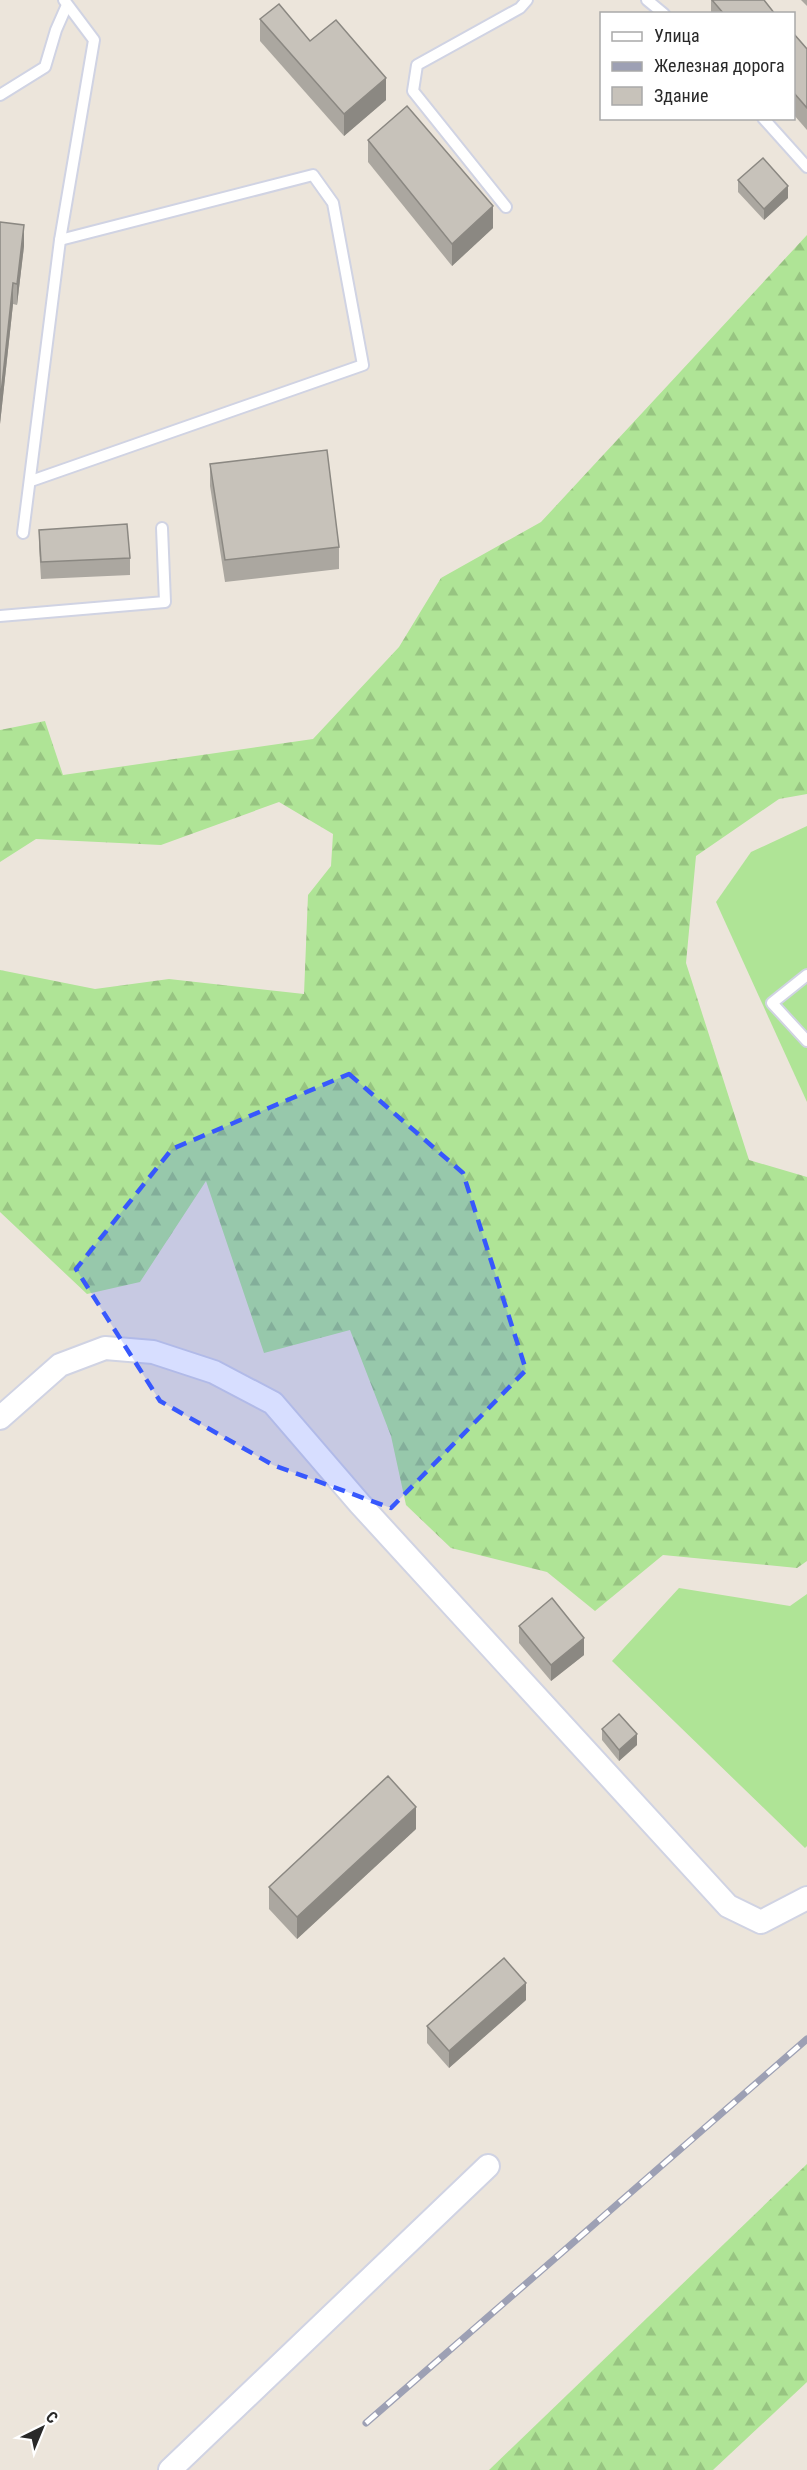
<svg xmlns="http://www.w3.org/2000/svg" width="807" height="2470" font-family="'Roboto Condensed',sans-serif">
<defs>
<pattern id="forest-firs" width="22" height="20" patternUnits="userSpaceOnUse" patternTransform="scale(1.5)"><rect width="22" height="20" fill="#afe496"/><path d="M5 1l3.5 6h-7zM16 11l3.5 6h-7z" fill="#97c481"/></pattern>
</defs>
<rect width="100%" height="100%" fill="#ece5db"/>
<g fill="url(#forest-firs)">
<path d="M 807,235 L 807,794 L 779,799 L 696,856 L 686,963 L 749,1160 L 807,1177 L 807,1561 L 797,1568 L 663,1555 L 595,1611 L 547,1572 L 451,1548 L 406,1505 L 391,1436 L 350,1330 L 264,1353 L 206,1181 L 140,1282 L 87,1294 L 0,1212 L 0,970 L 95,989 L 169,979 L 304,994 L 308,895 L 331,866 L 333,834 L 279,802 L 161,845 L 36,839 L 0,862 L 0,730 L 45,721 L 63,775 L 313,739 L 399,647 L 441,578 L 541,522 Z"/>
<path d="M 807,2164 L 807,2382 L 713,2470 L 489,2470 Z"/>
</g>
<g fill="#afe496">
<path d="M 807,826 L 807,1102 L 716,902 L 751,852 Z"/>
<path d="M 679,1588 L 790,1606 L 807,1594 L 807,1846 L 805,1848 L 612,1661 Z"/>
</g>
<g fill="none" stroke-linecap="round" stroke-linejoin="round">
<defs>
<g id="lane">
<path d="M 647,0 L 664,14"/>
<path d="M 0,95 L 45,67 L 56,30 L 67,5"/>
<path d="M 763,118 L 807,167"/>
<path d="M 506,207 L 413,91 L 417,65 L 520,8 L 527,0"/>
<path d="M 31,481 L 363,365 L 333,203 L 313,175 L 60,240"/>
<path d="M 23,533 L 60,240 L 94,40 L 64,0"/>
<path d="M 0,616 L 165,602 L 162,528"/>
<path d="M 807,975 L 772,1003 L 807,1041"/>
</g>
<g id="street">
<path d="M 0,1418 L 60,1365 L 105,1348 L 153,1352 L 214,1372 L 273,1403 L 360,1504 L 728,1906 L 761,1922 L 807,1898"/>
<path d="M 170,2470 L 488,2166"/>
</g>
</defs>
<use href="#lane" stroke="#d0d3e3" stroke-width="14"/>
<use href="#street" stroke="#d0d3e3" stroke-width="26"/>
<use href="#lane" stroke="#fff" stroke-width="10"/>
<use href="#street" stroke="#fff" stroke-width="22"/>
<defs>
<path id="rail" d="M 366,2423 L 807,2039"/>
</defs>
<use href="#rail" stroke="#9da0b4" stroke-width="7"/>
<use href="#rail" stroke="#fff" stroke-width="4.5" stroke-dasharray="14" stroke-linecap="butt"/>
</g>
<g fill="#aba7a0">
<path d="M 711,0 L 764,0 L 775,14 L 711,14 Z"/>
<path d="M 801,0 L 807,0 L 807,6 Z"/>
<path d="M 260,19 L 310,41 L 386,100 L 344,136 L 260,41 Z"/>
<path d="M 794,34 L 807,49 L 807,130 L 794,115 Z"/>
<path d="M 368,140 L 493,228 L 452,266 L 368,162 Z"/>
<path d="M 738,180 L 788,198 L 764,220 L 738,192 Z"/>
<path d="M 0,222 L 24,246 L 17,305 L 13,304 L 0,424 Z"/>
<path d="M 210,464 L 339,547 L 339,569 L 225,582 L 210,486 Z"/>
<path d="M 39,530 L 130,558 L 130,575 L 41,579 L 39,547 Z"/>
<path d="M 519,1626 L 584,1655 L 551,1681 L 519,1643 Z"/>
<path d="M 602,1729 L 637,1745 L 619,1761 L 602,1740 Z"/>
<path d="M 416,1829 L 297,1939 L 269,1909 L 269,1887 Z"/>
<path d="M 526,2000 L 449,2068 L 427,2043 L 427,2026 Z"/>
</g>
<g fill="#8b8882">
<path d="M 386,78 L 386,100 L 344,136 L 344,114 Z"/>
<path d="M 788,186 L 788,198 L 764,220 L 764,209 Z"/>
<path d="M 493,206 L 493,228 L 452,266 L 452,244 Z"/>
<path d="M 24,225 L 24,246 L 17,305 L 17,284 Z"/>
<path d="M 13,283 L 13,304 L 0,424 L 0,403 Z"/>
<path d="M 584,1638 L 584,1655 L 551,1681 L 551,1665 Z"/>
<path d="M 637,1734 L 637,1745 L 619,1761 L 619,1750 Z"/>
<path d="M 416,1807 L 416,1829 L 297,1939 L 297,1917 Z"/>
<path d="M 526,1983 L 526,2000 L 449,2068 L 449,2051 Z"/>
</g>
<g fill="#c7c2ba" stroke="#8b8882" stroke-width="1.5">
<path d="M 712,0 L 764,0 L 775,14 L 724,14 Z"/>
<path d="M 279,4 L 310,41 L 336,20 L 386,78 L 344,114 L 260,19 Z"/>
<path d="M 794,34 L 807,49 L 807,108 L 794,93 Z"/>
<path d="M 407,106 L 493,206 L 452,244 L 368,140 Z"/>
<path d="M 763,158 L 788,186 L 764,209 L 738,180 Z"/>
<path d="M 0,222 L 24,225 L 17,284 L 13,283 L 0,403 Z"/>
<path d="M 327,450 L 339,547 L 225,560 L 210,464 Z"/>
<path d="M 127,524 L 130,558 L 41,562 L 39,530 Z"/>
<path d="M 552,1598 L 584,1638 L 551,1665 L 519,1626 Z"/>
<path d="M 619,1714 L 637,1734 L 619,1750 L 602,1729 Z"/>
<path d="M 388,1776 L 416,1807 L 297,1917 L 269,1887 Z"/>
<path d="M 504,1958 L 526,1983 L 449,2051 L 427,2026 Z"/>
</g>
<path fill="#3758fd" fill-opacity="0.2" stroke="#3758fd" stroke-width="4.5" stroke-dasharray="12 8" stroke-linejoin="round" d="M 349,1074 L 463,1173 L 526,1370 L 391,1508 L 273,1465 L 160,1401 L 76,1269 L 172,1149 Z"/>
<rect x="600" y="12" width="195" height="108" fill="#ffffff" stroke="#a9a9a9" stroke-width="1.5"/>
<rect x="612" y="32" width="30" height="9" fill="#ffffff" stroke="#a9a9a9" stroke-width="1.5"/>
<text x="654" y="42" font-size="18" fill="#292929">Улица</text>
<rect x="612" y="62" width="30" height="9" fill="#9da0b4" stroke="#a9a9a9" stroke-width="1.5"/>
<text x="654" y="72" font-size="18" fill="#292929">Железная дорога</text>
<rect x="612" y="87" width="30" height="18" fill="#c7c2ba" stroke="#a9a9a9" stroke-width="1.5"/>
<text x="654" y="102" font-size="18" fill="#292929">Здание</text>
<g transform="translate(42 2428) rotate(43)" stroke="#ffffff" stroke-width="4.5" paint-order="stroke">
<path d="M0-4.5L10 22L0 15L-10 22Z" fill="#292929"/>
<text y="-9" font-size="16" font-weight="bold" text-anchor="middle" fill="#292929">С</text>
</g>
</svg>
